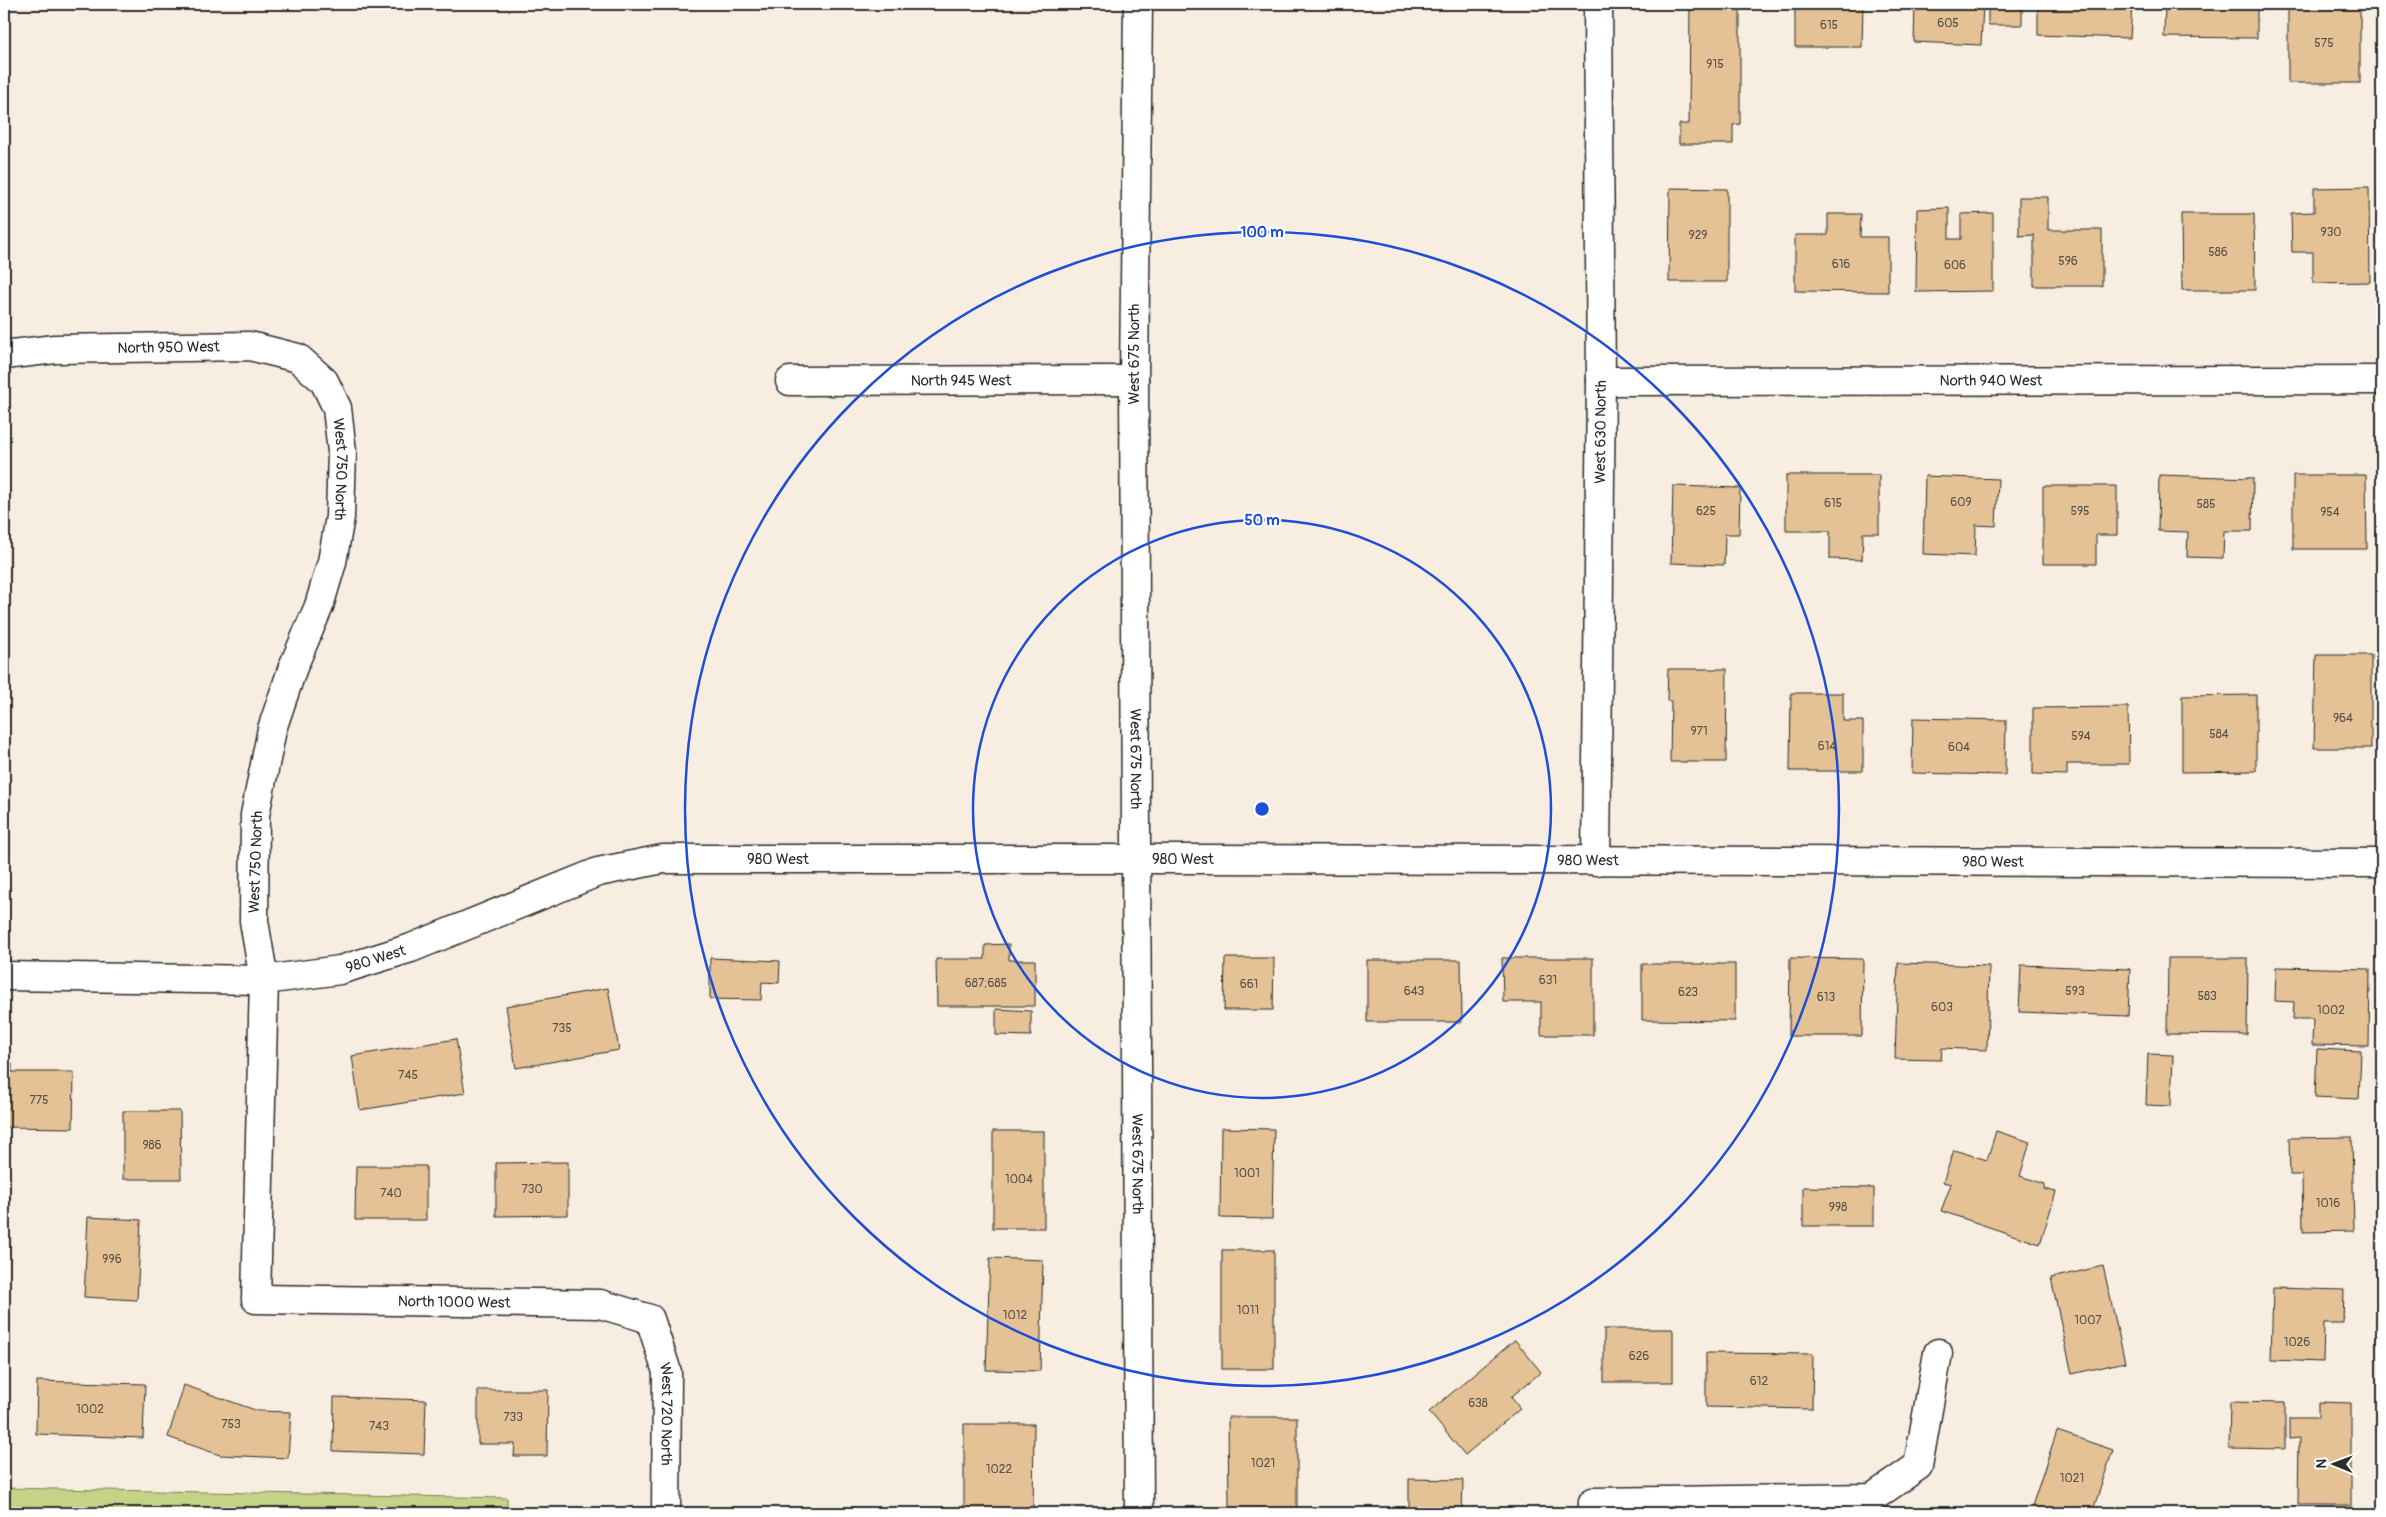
<svg xmlns="http://www.w3.org/2000/svg" width="2386" height="1517" font-family="Pangolin,sans-serif">
<rect width="100%" height="100%" fill="#f7ede0"/>
<filter id="ink" filterUnits="userSpaceOnUse"><feTurbulence type="fractalNoise" baseFrequency=".02" numOctaves="2"/><feDisplacementMap in="SourceGraphic" scale="10" xChannelSelector="R" yChannelSelector="G"/><feConvolveMatrix kernelMatrix="1 2 1 2 8 2 1 2 1" color-interpolation-filters="sRGB"/></filter>
<g filter="url(#ink)">
<path fill="#c5d387" stroke="#787f59" d="M 4,1488 L 507,1498 L 507,1513 L 4,1513 Z"/>
<g fill="#e4c296" stroke="#2b2b2b">
<path d="M 1690,4 L 1740,4 L 1740,124 L 1733,125 L 1733,144 L 1679,144 L 1679,124 L 1689,124 Z"/>
<path d="M 1795,4 L 1863,4 L 1862,47 L 1795,47 Z"/>
<path d="M 1915,4 L 1983,4 L 1981,45 L 1914,42 Z"/>
<rect x="1988" y="4" width="34" height="21"/>
<path d="M 2038,4 L 2132,4 L 2130,38 L 2038,35 Z"/>
<path d="M 2165,4 L 2257,4 L 2257,38 L 2164,37 Z"/>
<rect x="2288" y="4" width="72" height="79"/>
<path d="M 2369,187 L 2370,282 L 2313,283 L 2313,252 L 2292,252 L 2291,213 L 2314,212 L 2314,188 Z"/>
<path d="M 1670,188 L 1727,189 L 1727,282 L 1669,282 Z"/>
<path d="M 2019,197 L 2048,197 L 2048,230 L 2102,230 L 2102,286 L 2034,286 L 2034,235 L 2019,236 Z"/>
<path d="M 1949,208 L 1949,239 L 1961,239 L 1961,214 L 1993,213 L 1993,291 L 1916,292 L 1917,209 Z"/>
<path d="M 1828,214 L 1861,214 L 1860,237 L 1888,237 L 1888,292 L 1795,291 L 1795,235 L 1828,235 Z"/>
<path d="M 2181,214 L 2254,214 L 2255,290 L 2182,290 Z"/>
<path d="M 1786,475 L 1879,475 L 1879,533 L 1863,533 L 1862,560 L 1830,559 L 1830,531 L 1786,531 Z"/>
<path d="M 2159,475 L 2253,478 L 2252,531 L 2224,531 L 2223,558 L 2187,557 L 2188,532 L 2158,531 Z"/>
<path d="M 2293,475 L 2366,475 L 2367,549 L 2293,549 Z"/>
<path d="M 1925,476 L 1998,479 L 1996,526 L 1976,525 L 1975,556 L 1923,554 Z"/>
<path d="M 1673,486 L 1740,488 L 1739,534 L 1725,534 L 1724,565 L 1671,563 Z"/>
<path d="M 2043,486 L 2117,486 L 2117,535 L 2096,535 L 2096,564 L 2043,564 Z"/>
<path d="M 2316,655 L 2371,655 L 2371,748 L 2314,748 Z"/>
<path d="M 1668,669 L 1727,669 L 1726,762 L 1670,762 L 1671,701 L 1667,701 Z"/>
<path d="M 1791,693 L 1843,693 L 1843,721 L 1863,721 L 1863,771 L 1790,771 Z"/>
<path d="M 2256,695 L 2256,771 L 2182,772 L 2182,696 Z"/>
<path d="M 2128,707 L 2129,764 L 2067,764 L 2067,775 L 2033,774 L 2033,708 Z"/>
<path d="M 1913,718 L 2006,720 L 2005,775 L 1912,773 Z"/>
<path d="M 1009,944 L 1009,960 L 1035,960 L 1035,1006 L 937,1006 L 936,959 L 985,959 L 985,945 Z"/>
<path d="M 710,958 L 780,961 L 779,983 L 762,982 L 761,1000 L 710,999 Z"/>
<path d="M 1225,958 L 1274,958 L 1273,1010 L 1224,1010 Z"/>
<path d="M 1502,958 L 1593,958 L 1593,1035 L 1541,1035 L 1541,1002 L 1503,1002 Z"/>
<path d="M 1790,958 L 1863,959 L 1862,1036 L 1789,1036 Z"/>
<path d="M 2168,958 L 2248,958 L 2247,1035 L 2167,1034 Z"/>
<path d="M 1367,960 L 1461,960 L 1462,1022 L 1367,1022 Z"/>
<path d="M 1898,963 L 1989,966 L 1987,1050 L 1942,1048 L 1941,1060 L 1895,1059 Z"/>
<path d="M 1642,964 L 1735,964 L 1735,1021 L 1642,1020 Z"/>
<path d="M 2021,965 L 2130,969 L 2128,1016 L 2019,1012 Z"/>
<path d="M 2276,967 L 2370,969 L 2369,1046 L 2312,1045 L 2313,1019 L 2293,1019 L 2294,1002 L 2275,1001 Z"/>
<path d="M 608,988 L 619,1050 L 516,1068 L 506,1006 Z"/>
<path d="M 996,1009 L 1031,1011 L 1031,1036 L 996,1035 Z"/>
<path d="M 456,1039 L 465,1093 L 360,1110 L 352,1056 Z"/>
<path d="M 2317,1049 L 2361,1051 L 2359,1099 L 2315,1097 Z"/>
<path d="M 2148,1054 L 2173,1055 L 2171,1106 L 2146,1105 Z"/>
<path d="M 4,1063 L 12,1063 L 12,1072 L 74,1072 L 73,1128 L 4,1127 Z"/>
<path d="M 123,1111 L 180,1111 L 181,1179 L 123,1179 Z"/>
<path d="M 1221,1128 L 1274,1129 L 1272,1219 L 1220,1218 Z"/>
<rect x="993" y="1131" width="51" height="97"/>
<path d="M 1996,1131 L 2030,1142 L 2020,1176 L 2045,1184 L 2044,1189 L 2056,1192 L 2040,1244 L 1941,1211 L 1951,1184 L 1943,1182 L 1954,1150 L 1987,1160 Z"/>
<path d="M 2352,1137 L 2354,1231 L 2303,1232 L 2302,1175 L 2290,1175 L 2289,1138 Z"/>
<path d="M 568,1162 L 568,1215 L 496,1216 L 496,1163 Z"/>
<path d="M 356,1166 L 426,1166 L 426,1220 L 355,1220 Z"/>
<path d="M 1803,1187 L 1874,1188 L 1874,1226 L 1803,1226 Z"/>
<path d="M 88,1217 L 141,1220 L 137,1300 L 84,1297 Z"/>
<rect x="1222" y="1250" width="52" height="119"/>
<path d="M 990,1258 L 1043,1260 L 1040,1371 L 986,1370 Z"/>
<path d="M 2103,1266 L 2125,1362 L 2072,1374 L 2051,1278 Z"/>
<path d="M 2273,1288 L 2344,1290 L 2343,1323 L 2324,1323 L 2323,1362 L 2271,1360 Z"/>
<rect x="1604" y="1329" width="69" height="53"/>
<path d="M 1515,1340 L 1541,1372 L 1511,1397 L 1520,1409 L 1465,1455 L 1429,1412 Z"/>
<path d="M 1706,1353 L 1813,1354 L 1812,1409 L 1706,1407 Z"/>
<path d="M 37,1381 L 145,1384 L 143,1438 L 36,1434 Z"/>
<path d="M 184,1385 L 258,1411 L 291,1412 L 288,1458 L 220,1455 L 168,1437 Z"/>
<path d="M 478,1390 L 548,1390 L 547,1456 L 514,1456 L 515,1444 L 478,1444 Z"/>
<path d="M 334,1397 L 426,1400 L 424,1454 L 333,1451 Z"/>
<path d="M 2230,1402 L 2285,1403 L 2285,1449 L 2229,1448 Z"/>
<path d="M 2318,1402 L 2351,1403 L 2351,1505 L 2298,1505 L 2299,1438 L 2289,1439 L 2289,1418 L 2318,1418 Z"/>
<path d="M 1228,1417 L 1297,1417 L 1297,1509 L 1229,1509 Z"/>
<path d="M 964,1424 L 1034,1424 L 1033,1513 L 964,1513 Z"/>
<path d="M 2057,1431 L 2113,1450 L 2092,1513 L 2052,1513 L 2032,1506 Z"/>
<path d="M 1409,1479 L 1463,1480 L 1462,1513 L 1409,1513 Z"/>
</g>
<g fill="none" stroke-linecap="round" stroke-linejoin="round">
<defs>
<g id="minor">
<path id="s1" d="M 1138,4 L 1134,380 L 1139,1513"/>
<path id="s2" d="M 4,355 L 55,349 L 250,346 L 298,358 L 324,381 L 337,408 L 342,452 L 340,517 L 332,562 L 319,606 L 293,667 L 272,729 L 255,815 L 254,921 L 264,980 L 256,1299 L 600,1304 L 650,1319 L 667,1372 L 666,1513"/>
<path id="s3" d="M 790,381 L 1134,380"/>
<path id="s4" d="M 1601,381 L 2382,380"/>
<path id="s5" d="M 1596,861 L 1601,381 L 1598,4"/>
<path id="s6" d="M 4,976 L 264,980 L 340,970 L 411,948 L 598,872 L 663,859 L 1213,859 L 2382,863"/>
<path d="M 1593,1513 L 1593,1502 L 1872,1498 L 1918,1466 L 1938,1353"/>
</g>
</defs>
<use href="#minor" stroke="#2b2b2b" stroke-width="31"/>
<use href="#minor" stroke="#fff" stroke-width="28"/>
</g>
</g>
<g fill="none" stroke="#1d4ed8" stroke-width="2.5">
<circle cx="1262" cy="809" r="289"/>
<circle cx="1262" cy="809" r="577"/>
</g>
<g text-anchor="middle" dominant-baseline="central" stroke-width="4" stroke-linejoin="round" paint-order="stroke">
<g font-size="12" fill="#595146">
<text x="1948" y="23">605</text>
<text x="1829" y="25">615</text>
<text x="2324" y="43">575</text>
<text x="1715" y="64">915</text>
<text x="2331" y="232">930</text>
<text x="1698" y="235">929</text>
<text x="2218" y="252">586</text>
<text x="2068" y="261">596</text>
<text x="1841" y="264">616</text>
<text x="1955" y="265">606</text>
<text x="1961" y="502">609</text>
<text x="1833" y="503">615</text>
<text x="2206" y="504">585</text>
<text x="1706" y="511">625</text>
<text x="2080" y="511">595</text>
<text x="2330" y="512">954</text>
<text x="2343" y="718">964</text>
<text x="1699" y="731">971</text>
<text x="2219" y="734">584</text>
<text x="2081" y="736">594</text>
<text x="1827" y="746">614</text>
<text x="1959" y="747">604</text>
<text x="1548" y="980">631</text>
<text x="986" y="983">687;685</text>
<text x="1249" y="984">661</text>
<text x="1414" y="991">643</text>
<text x="2075" y="991">593</text>
<text x="1688" y="992">623</text>
<text x="2207" y="996">583</text>
<text x="1826" y="997">613</text>
<text x="1942" y="1007">603</text>
<text x="2331" y="1010">1002</text>
<text x="562" y="1028">735</text>
<text x="408" y="1075">745</text>
<text x="39" y="1100">775</text>
<text x="152" y="1145">986</text>
<text x="1247" y="1173">1001</text>
<text x="1019" y="1179">1004</text>
<text x="532" y="1189">730</text>
<text x="391" y="1193">740</text>
<text x="2328" y="1203">1016</text>
<text x="1838" y="1207">998</text>
<text x="112" y="1259">996</text>
<text x="1248" y="1310">1011</text>
<text x="1015" y="1315">1012</text>
<text x="2088" y="1320">1007</text>
<text x="2297" y="1342">1026</text>
<text x="1639" y="1356">626</text>
<text x="1759" y="1381">612</text>
<text x="1478" y="1403">638</text>
<text x="90" y="1409">1002</text>
<text x="513" y="1417">733</text>
<text x="231" y="1424">753</text>
<text x="379" y="1426">743</text>
<text x="1263" y="1463">1021</text>
<text x="999" y="1469">1022</text>
<text x="2072" y="1478">1021</text>
</g>
<g font-size="15" fill="#2b2b2b" stroke="#fff">
<text stroke="none"><textPath href="#s2" startOffset="165">North 950 West</textPath></text>
<text transform="translate(1134 354) rotate(-90)">West 675 North</text>
<text stroke="none"><textPath href="#s3" startOffset="171">North 945 West</textPath></text>
<text stroke="none"><textPath href="#s4" startOffset="390">North 940 West</textPath></text>
<text stroke="none"><textPath href="#s5" startOffset="429">West 630 North</textPath></text>
<text stroke="none"><textPath href="#s2" startOffset="422">West 750 North</textPath></text>
<text stroke="none"><textPath href="#s1" startOffset="755">West 675 North</textPath></text>
<text stroke="none"><textPath href="#s6" startOffset="794">980 West</textPath></text>
<text stroke="none"><textPath href="#s6" startOffset="1199">980 West</textPath></text>
<text stroke="none"><textPath href="#s6" startOffset="1604">980 West</textPath></text>
<text transform="translate(256 862) rotate(-88)">West 750 North</text>
<text stroke="none"><textPath href="#s6" startOffset="2009">980 West</textPath></text>
<text stroke="none"><textPath href="#s6" startOffset="374">980 West</textPath></text>
<text stroke="none"><textPath href="#s1" startOffset="1160">West 675 North</textPath></text>
<text stroke="none"><textPath href="#s2" startOffset="1464">North 1000 West</textPath></text>
<text stroke="none"><textPath href="#s2" startOffset="1760">West 720 North</textPath></text>
</g>
</g>
<circle cx="1262" cy="809" r="8" fill="#1d4ed8" stroke="#fff" stroke-width="2.5"/>
<g font-size="15" text-anchor="middle" font-weight="bold" fill="#1d4ed8" stroke="#fff" stroke-width="4" stroke-linejoin="round" paint-order="stroke">
<text x="1262" y="237">100 m</text>
<text x="1262" y="525">50 m</text>
</g>
<rect width="2386" height="1517" fill="none" stroke="#fff" stroke-width="20"/>
<rect x="10" y="10" width="2366" height="1497" fill="none" stroke="#2b2b2b" stroke-width="2" filter="url(#ink)"/>
<g transform="translate(2334 1464) rotate(271)" stroke="#ffffff" stroke-width="4" paint-order="stroke">
<path d="M0-4L9 19L0 12L-9 19Z" fill="#2b2b2b"/>
<text y="-8" font-size="14" font-weight="bold" text-anchor="middle" fill="#2b2b2b">N</text>
</g>
</svg>
